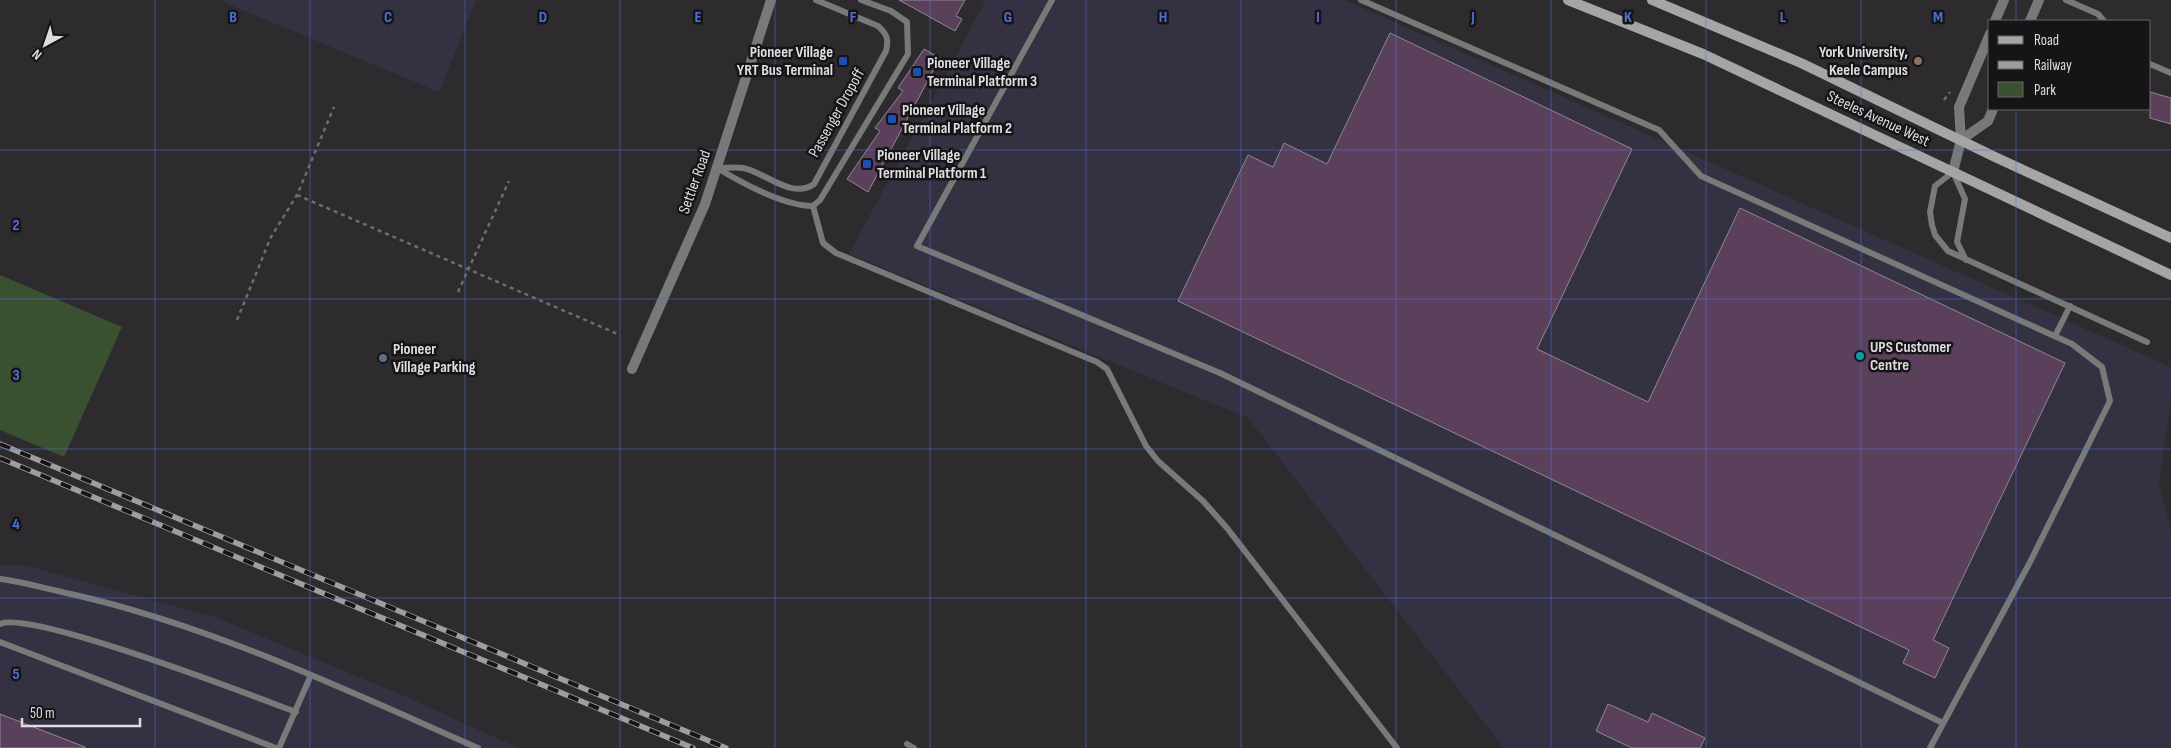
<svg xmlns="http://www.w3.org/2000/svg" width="2171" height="748" font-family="'Sofia Sans Condensed',sans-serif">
<rect width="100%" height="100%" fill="#2e2b2e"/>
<g fill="#343142">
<path d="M 219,0 L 476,0 L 439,92 Z"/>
<path d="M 986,0 L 1345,0 L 2171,367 L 2171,396 L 2159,485 L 2171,531 L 2171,748 L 1504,748 L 1248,418 L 849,254 Z"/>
<path d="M 0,565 L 27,566 L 215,617 L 402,695 L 518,748 L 0,748 Z"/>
</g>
<path fill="#395031" d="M 0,275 L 122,327 L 64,457 L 0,430 Z"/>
<g fill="#5b405c" stroke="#8e8a8e">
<path d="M 899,0 L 965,0 L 956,16 L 962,19 L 955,31 Z"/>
<path d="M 1390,33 L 1632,149 L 1537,349 L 1648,402 L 1740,208 L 2065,363 L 1933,640 L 1949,648 L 1935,678 L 1903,663 L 1909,650 L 1178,301 L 1248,155 L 1273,167 L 1284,143 L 1327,164 Z"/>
<path d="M 924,49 L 940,58 L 868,192 L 847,179 L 880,131 L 875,128 L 903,91 L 898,88 Z"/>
<path d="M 2150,92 L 2171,98 L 2171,124 L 2150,118 Z"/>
<path d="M 1608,704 L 1648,722 L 1652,713 L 1705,738 L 1700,748 L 1632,748 L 1596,731 Z"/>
<path d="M 0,714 L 85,747 L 85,748 L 0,748 Z"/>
</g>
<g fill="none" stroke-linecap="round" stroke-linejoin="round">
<g stroke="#6f6c6f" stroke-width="2.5" stroke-dasharray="4 4" stroke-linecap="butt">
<path d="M 1944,100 L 1950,92"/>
<path d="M 297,195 L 620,335"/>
<path d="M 458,292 L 509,181"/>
<path d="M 237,320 L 271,237 L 297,195 L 334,107"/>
</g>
<g stroke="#787a78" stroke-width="6">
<path d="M 1052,0 L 917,246 L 1220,373 L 1943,723"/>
<path d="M 1361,0 L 1659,130 L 1701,176 L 2072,344 L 2102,367 L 2110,401 L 2029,564 L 1930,748"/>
<path d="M 2066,0 L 2098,14 L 2104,21"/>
<path d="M 2150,64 L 2171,73"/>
<path d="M 717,168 C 742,183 784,206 813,206 L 820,200 L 908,54 L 907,22 L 891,11 L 861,0"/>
<path d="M 719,168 C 727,168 736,167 743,168 C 765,172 792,200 814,184 L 886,51 C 889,39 887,34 878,26 L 816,0"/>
<path d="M 813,206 L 823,243 L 836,253 L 1097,362 L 1107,369 L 1146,446 L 1158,461 L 1203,501 L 1227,528 L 1397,748"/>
<path d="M 1966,260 L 1957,242 L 1965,199 L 1953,172 L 1935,186 L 1930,212 L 1932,225 L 1935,235 L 1948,251 L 2147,342"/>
<path d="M 2055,336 L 2070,306"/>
<path d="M 0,579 C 24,582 47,589 71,594 C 212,626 346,690 478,748"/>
<path d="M 0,624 C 31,610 253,696 296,712"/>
<path d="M 0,642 L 276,748"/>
<path d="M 907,744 L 914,748"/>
<path d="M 279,748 L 311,675"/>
</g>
<g stroke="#787a78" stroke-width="10">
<path d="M 1995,21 L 2004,0"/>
<path d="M 2030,21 L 2039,0"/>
<path d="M 1961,140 L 1988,121 L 1993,109"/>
<path d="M 1953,172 L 1961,140 L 1959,107 L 1990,34"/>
<path d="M 632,369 L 705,204 L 771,0"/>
</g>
<g stroke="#a4a6a3" stroke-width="10">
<path d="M 1568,0 L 1703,54 L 2171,275"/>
<path d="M 1652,0 L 1801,63 L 1995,157 L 2171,238"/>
</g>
<defs>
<g id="rail">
<path d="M 0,444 L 726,748"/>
<path d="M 0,458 L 693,748"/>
</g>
</defs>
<use href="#rail" stroke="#9f9da0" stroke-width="5.5"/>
<use href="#rail" stroke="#161416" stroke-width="4" stroke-dasharray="11" stroke-linecap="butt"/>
</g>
<path fill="none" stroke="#4d72da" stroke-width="1" stroke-opacity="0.55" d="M 155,0 L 155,748M 310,0 L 310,748M 465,0 L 465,748M 620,0 L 620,748M 775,0 L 775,748M 930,0 L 930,748M 1086,0 L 1086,748M 1241,0 L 1241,748M 1396,0 L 1396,748M 1551,0 L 1551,748M 1706,0 L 1706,748M 1861,0 L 1861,748M 2016,0 L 2016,21M 2016,109 L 2016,748M 0,150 L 2171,150M 0,299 L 2171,299M 0,449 L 2171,449M 0,598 L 2171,598"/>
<g fill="#1a4fb4" stroke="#161416" stroke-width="2">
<rect x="838" y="56" width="10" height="10" rx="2.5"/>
<rect x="912" y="67" width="10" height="10" rx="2.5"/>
<rect x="887" y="114" width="10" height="10" rx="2.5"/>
<rect x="862" y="159" width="10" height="10" rx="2.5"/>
</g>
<circle fill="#8d6e63" stroke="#161416" stroke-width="2" cx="1918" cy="61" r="5"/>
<circle fill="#0f9aa8" stroke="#161416" stroke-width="2" cx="1860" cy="356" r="5"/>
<circle fill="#5c6f8a" stroke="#161416" stroke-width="2" cx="383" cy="358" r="5"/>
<g text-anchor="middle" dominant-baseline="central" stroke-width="5" stroke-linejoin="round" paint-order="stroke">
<g font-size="16" font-weight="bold" fill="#dedcdf" stroke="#161416" text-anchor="start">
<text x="833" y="52" text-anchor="end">Pioneer Village<tspan x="833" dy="18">YRT Bus Terminal</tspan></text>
<text x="1908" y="52" text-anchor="end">York University,<tspan x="1908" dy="18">Keele Campus</tspan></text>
<text x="927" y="63">Pioneer Village<tspan x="927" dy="18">Terminal Platform 3</tspan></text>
<text x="902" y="110">Pioneer Village<tspan x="902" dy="18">Terminal Platform 2</tspan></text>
<text x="877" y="155">Pioneer Village<tspan x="877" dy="18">Terminal Platform 1</tspan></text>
<text x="1870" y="347">UPS Customer<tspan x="1870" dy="18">Centre</tspan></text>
<text x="393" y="349">Pioneer<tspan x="393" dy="18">Village Parking</tspan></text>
</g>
<g font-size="16" fill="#dedcdf" stroke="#161416">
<text transform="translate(837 113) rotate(-61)">Passenger Dropoff</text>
<text transform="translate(1878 119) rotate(25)">Steeles Avenue West</text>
<text transform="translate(695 182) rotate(-70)">Settler Road</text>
</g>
</g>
<g font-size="16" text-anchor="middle" font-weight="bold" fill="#4d72da" stroke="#161416" stroke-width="5" stroke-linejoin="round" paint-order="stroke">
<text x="233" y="22">B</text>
<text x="388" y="22">C</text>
<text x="543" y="22">D</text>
<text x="698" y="22">E</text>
<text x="853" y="22">F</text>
<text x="1008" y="22">G</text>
<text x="1163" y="22">H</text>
<text x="1318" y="22">I</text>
<text x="1473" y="22">J</text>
<text x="1628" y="22">K</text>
<text x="1783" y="22">L</text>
<text x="1938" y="22">M</text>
<text x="16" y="230">2</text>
<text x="16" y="380">3</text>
<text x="16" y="529">4</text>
<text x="16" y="679">5</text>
</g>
<rect x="1988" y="20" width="162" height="90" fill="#161416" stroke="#666466"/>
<rect x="1998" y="36" width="25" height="8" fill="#a4a6a3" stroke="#666466"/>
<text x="2034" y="45" font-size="15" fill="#dedcdf">Road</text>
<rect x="1998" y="61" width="25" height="8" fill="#9f9da0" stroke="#666466"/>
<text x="2034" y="70" font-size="15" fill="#dedcdf">Railway</text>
<rect x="1998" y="82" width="25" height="15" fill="#395031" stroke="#666466"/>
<text x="2034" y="95" font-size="15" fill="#dedcdf">Park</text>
<g transform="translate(45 45) rotate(220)" stroke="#161416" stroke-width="4" paint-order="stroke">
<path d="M0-4L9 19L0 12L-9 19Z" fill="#dedcdf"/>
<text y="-8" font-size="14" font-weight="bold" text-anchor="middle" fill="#dedcdf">N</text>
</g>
<path d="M22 718v8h118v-8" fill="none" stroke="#dedcdf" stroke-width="2.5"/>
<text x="30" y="718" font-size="15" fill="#dedcdf" stroke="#161416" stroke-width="4" paint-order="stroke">50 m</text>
</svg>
